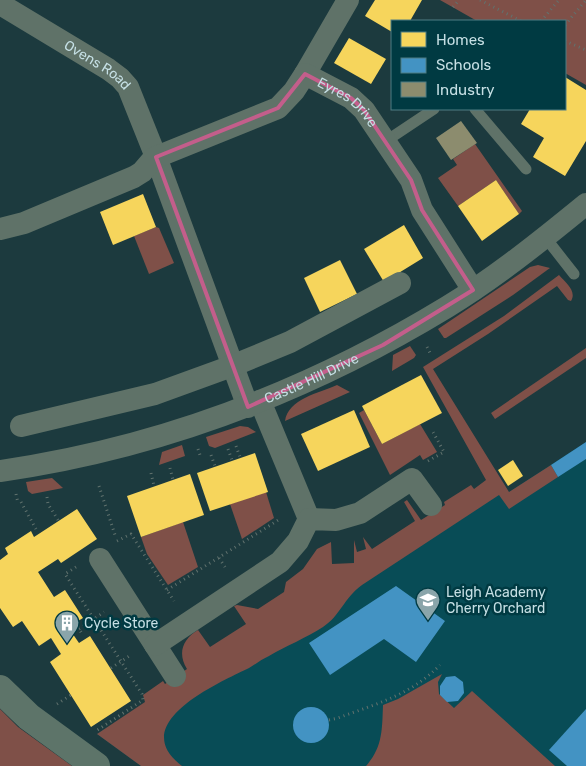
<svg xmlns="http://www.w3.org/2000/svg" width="586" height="766" font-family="Rubik,sans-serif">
<rect width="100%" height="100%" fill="#1c3a3e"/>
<path fill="#084c56" d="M 586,442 L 586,766 L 141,766 L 97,734 L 491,480 L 509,492 Z"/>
<g fill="#7f5048">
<path d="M 440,0 L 586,0 L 586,85 L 565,73 L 565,21 L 477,21 Z"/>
<path d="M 475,144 L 522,211 L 519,214 L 496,180 L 458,206 L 438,178 L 457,165 L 453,159 Z"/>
<path d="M 156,227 L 159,228 L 174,263 L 149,274 L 134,236 Z"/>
<path d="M 538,265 L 550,268 L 513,295 L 446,338 L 444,338 L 438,329 L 530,267 Z"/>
<path d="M 559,275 C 566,283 577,291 571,301 L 568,300 L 557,286 L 488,334 L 433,369 L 509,492 L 551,465 L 558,477 L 509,509 L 499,495 L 362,585 C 344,598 340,616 323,627 C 306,638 286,646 269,656 C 262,659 256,664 249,668 C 216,684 126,724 182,766 L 141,766 L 97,734 L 145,702 L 143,695 L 163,681 L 165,684 L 187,669 C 177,653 183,639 198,630 L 210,647 L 246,624 L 234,606 L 237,605 L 258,609 L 284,592 L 286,582 L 303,569 L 317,549 L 331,542 L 332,564 L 354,563 L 354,540 L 357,552 L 366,549 L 363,537 L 372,549 L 415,521 L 404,502 L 407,500 L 421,520 L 445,505 L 444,502 L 471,485 L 474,489 L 486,480 L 423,367 L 504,316 Z"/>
<path d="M 410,346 L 416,355 L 414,358 L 392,371 L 393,355 Z"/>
<path d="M 586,348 L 586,358 L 495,419 L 491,413 Z"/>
<path d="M 337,385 L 350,392 L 285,421 C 288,399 319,393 337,385 Z"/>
<path d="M 364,410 L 382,444 L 420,424 L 437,452 L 423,460 L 420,455 L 390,475 L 359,413 Z"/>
<path d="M 240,426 L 248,427 L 256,432 L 215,448 L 209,446 L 206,437 Z"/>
<path d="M 182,445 L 185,456 L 159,465 L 162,452 Z"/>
<path d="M 52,478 L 63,488 L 32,494 L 28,491 L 26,482 Z"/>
<path d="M 266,492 L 274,518 L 242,539 L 230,504 Z"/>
<path d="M 183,522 L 198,567 L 168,585 L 147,554 L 141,537 Z"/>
<path d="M 442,674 L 438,682 L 439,694 L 454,708 L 472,691 L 555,766 L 366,766 C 383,747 382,729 383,705 L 398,699 Z"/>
<path d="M 0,709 L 18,727 L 72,766 L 0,766 Z"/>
</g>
<g fill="#f6d55c">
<path d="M 375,0 L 422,0 L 410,21 L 392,21 L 392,32 L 365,16 Z"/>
<path d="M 349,38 L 386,59 L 371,84 L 334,63 Z"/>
<path d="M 565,77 L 586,90 L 586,141 L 565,176 L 533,157 L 544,138 L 521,124 L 530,109 L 565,109 Z"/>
<path d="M 496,180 L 519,214 L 482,241 L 458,206 Z"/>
<path d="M 143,194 L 156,227 L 113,245 L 100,212 Z"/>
<path d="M 404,225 L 423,258 L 384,282 L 364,249 Z"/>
<path d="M 340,260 L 357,294 L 320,312 L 304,278 Z"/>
<path d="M 421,375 L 442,413 L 382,444 L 362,406 Z"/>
<path d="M 354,410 L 370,447 L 318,471 L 301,434 Z"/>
<path d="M 255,453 L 268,492 L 210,511 L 197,473 Z"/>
<path d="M 513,460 L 523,476 L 508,486 L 498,470 Z"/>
<path d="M 190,474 L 204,515 L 141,537 L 127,496 Z"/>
<path d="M 77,509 L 97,539 L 61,563 L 58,559 L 38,572 L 54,597 L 65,590 L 83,618 L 68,627 L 79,643 L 90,636 L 131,701 L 91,727 L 50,662 L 61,654 L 51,638 L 39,646 L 22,621 L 13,627 L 0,608 L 0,560 L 8,554 L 5,548 L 31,531 L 34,537 Z"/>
</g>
<g fill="#4393c3">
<path d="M 586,442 L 586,459 L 558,477 L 551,465 Z"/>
<path d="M 396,586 L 445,621 L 416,662 L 384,639 L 330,675 L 309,643 Z"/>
<path d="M 455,676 L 463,682 L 464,693 L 458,701 L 447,702 L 440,695 L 440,686 L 446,677 Z"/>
<circle cx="311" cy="725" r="18"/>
<path d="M 586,709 L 586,766 L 567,766 L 549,750 Z"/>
</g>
<path fill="#8c8c6e" d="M 461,121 L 477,143 L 451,160 L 436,138 Z"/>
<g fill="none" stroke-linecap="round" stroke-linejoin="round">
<g stroke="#61726e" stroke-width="3" stroke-dasharray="1 4" stroke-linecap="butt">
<path d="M 480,0 L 521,21"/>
<path d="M 453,7 L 459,0"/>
<path d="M 541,21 L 559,0"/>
<path d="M 565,25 L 586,0"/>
<path d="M 565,41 L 586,50"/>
<path d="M 427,347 L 431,355"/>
<path d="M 236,446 L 240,457"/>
<path d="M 198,449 L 201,458"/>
<path d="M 228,449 L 232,460"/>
<path d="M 211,455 L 215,466"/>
<path d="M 428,461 L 444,452 L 433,432"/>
<path d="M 170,468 L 173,480"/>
<path d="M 151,473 L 154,486"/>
<path d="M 99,486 L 116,538"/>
<path d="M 16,494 L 18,503"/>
<path d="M 47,497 L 48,504 L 58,520"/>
<path d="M 21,502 L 36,529"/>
<path d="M 117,541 L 131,534 L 174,601"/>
<path d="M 219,558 L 225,567"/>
<path d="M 76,567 L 65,574 L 142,694 L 143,700 L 96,731"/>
<path d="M 167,590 L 280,519"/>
<path d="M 75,623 L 83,635"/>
<path d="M 79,629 L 104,612"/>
<path d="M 111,668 L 131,655"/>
<path d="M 57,704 L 71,695"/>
<path d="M 329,720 L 338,718 C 378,703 409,696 440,665"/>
</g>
<g stroke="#5f7268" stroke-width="11">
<path d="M 475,109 L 526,169"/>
<path d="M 386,141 L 434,109"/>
<path d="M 545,237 L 574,274"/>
</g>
<g stroke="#5f7268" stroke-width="22">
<path id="s1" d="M 0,4 L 108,69 L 120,78 L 128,87 L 156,157 L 248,407"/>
<path d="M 305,74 L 348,0"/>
<path id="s2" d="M 0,229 L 24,223 L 134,177 L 142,172 L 154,158 L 278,108 L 294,91 L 305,74 L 351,98 L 364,110 L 411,180 L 422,210 L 473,290"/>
<path d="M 260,401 L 309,519"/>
<path d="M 21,426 L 155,394 L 232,366 L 290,342 L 400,283"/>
<path id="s3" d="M 0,471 C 161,448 309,391 447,307 C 496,277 542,240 586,204"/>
<path d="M 100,559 L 175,676"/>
<path d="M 155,645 L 280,562 L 298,541 L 309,519 L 336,520 L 360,513 L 412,479 L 431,505"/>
</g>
<path stroke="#5d7469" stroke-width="28" d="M 0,689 L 29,717 L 96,766"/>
</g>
<path fill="none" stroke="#c35e8b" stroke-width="4" stroke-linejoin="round" d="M 305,74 L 351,98 L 364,110 L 411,180 L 422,210 L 473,290 L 383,345 L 248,407 L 156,157 L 278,108 Z"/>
<defs>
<symbol id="school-pin" viewBox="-11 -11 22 30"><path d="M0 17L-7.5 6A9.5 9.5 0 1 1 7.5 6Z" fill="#8aa5aa" stroke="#003a42"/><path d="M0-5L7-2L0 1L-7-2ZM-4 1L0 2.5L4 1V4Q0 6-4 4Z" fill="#fff"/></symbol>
<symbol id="building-pin" viewBox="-11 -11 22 30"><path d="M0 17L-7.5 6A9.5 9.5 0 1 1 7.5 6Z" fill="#8aa5aa" stroke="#003a42"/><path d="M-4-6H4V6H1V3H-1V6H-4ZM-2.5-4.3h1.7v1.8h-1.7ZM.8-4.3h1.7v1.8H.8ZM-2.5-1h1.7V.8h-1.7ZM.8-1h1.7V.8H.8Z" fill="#fff"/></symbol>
</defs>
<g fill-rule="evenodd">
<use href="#school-pin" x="414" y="586" width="28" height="38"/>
<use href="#building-pin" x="53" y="609" width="28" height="38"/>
</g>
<g text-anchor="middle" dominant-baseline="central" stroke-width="5" stroke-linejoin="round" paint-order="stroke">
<g font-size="14" fill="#c5dfe4" stroke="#003a42">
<text stroke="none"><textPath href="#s1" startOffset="115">Ovens Road</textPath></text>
<text stroke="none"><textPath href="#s2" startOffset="401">Eyres Drive</textPath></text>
<text stroke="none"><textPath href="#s3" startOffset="326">Castle Hill Drive</textPath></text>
</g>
<g font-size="14" fill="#c5dfe4" stroke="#003a42" text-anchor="start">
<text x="446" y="592">Leigh Academy<tspan x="446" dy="16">Cherry Orchard</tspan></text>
<text x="84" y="623">Cycle Store</text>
</g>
</g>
<rect x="391" y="20" width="175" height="90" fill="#003a42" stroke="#4f7c83"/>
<rect x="401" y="32" width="25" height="15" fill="#f6d55c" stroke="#4f7c83"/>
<text x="436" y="45" font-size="15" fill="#c5dfe4">Homes</text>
<rect x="401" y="58" width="25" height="15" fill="#4393c3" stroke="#4f7c83"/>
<text x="436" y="70" font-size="15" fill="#c5dfe4">Schools</text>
<rect x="401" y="82" width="25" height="15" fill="#8c8c6e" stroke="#4f7c83"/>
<text x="436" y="95" font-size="15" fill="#c5dfe4">Industry</text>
</svg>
